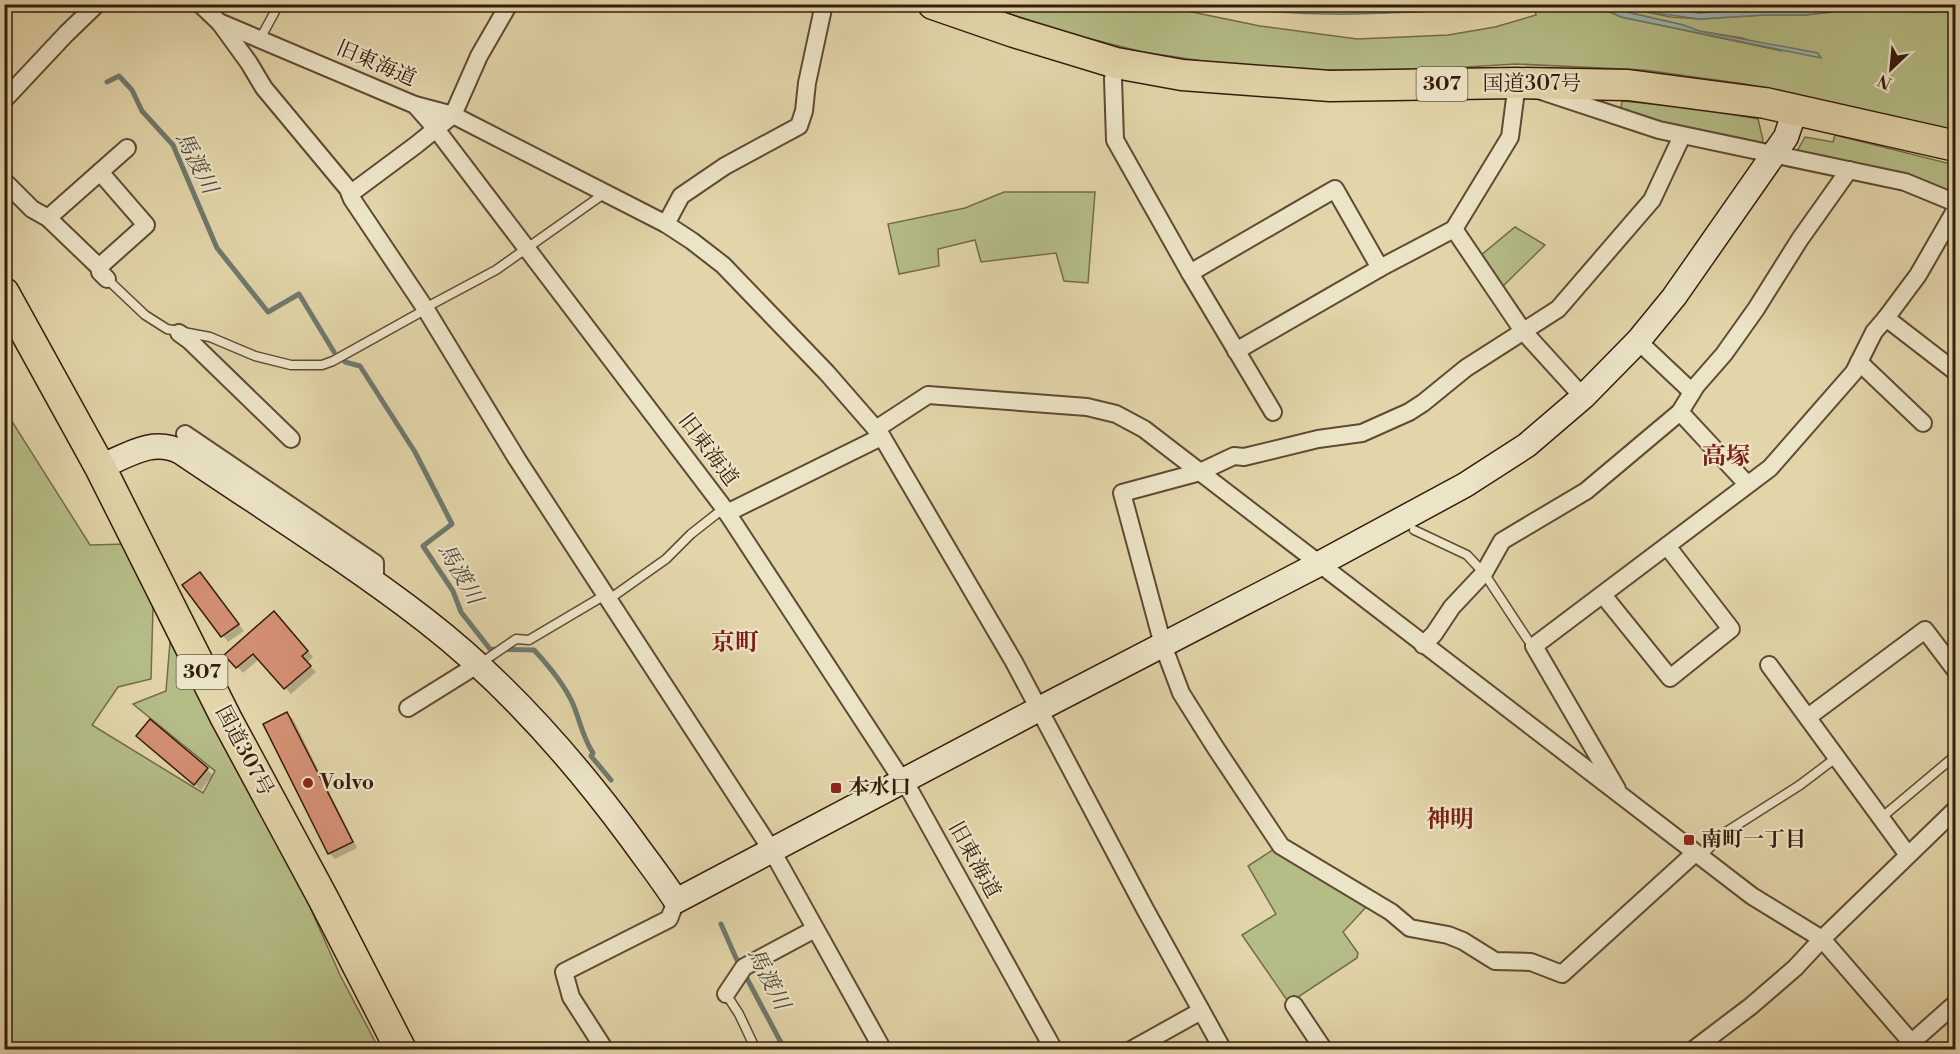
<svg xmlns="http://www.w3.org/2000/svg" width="1960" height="1054" font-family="'Libre Bodoni','Noto Serif JP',serif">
<rect width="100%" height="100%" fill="#e2d5a9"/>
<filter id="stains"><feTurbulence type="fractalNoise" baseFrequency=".00333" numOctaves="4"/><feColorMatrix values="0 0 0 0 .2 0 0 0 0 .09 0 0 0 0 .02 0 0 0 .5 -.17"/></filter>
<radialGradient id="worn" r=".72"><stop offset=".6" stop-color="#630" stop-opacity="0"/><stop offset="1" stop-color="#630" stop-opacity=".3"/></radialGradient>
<g fill="#b5bd87" stroke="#746c4a" stroke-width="1.5">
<path d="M 984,5 L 1158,5 L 1260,26 L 1357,39 L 1448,35 L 1495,27 L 1536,15 L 1534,5 L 1602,5 L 1603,9 L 1621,17 L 1783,51 L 1742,38 L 1699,31 L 1683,25 L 1627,12 L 1625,8 L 1671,17 L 1700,19 L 1764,15 L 1805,15 L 1850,10 L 1934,12 L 1950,8 L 1956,9 L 1955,132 L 1745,84 L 1644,70 L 1516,64 L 1417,70 L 1309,70 L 1222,64 L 1143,52 L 1067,33 Z"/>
<path d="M 1622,101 L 1702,109 L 1758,119 L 1763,140 L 1759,148 L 1620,113 Z"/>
<path d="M 1835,135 L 1955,165 L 1955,195 L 1796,153 L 1805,137 L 1833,142 Z"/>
<path d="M 1004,192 L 1095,192 L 1088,283 L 1064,281 L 1056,253 L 981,262 L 975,240 L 938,249 L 939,266 L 899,274 L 888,224 L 965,208 Z"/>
<path d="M 1515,227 L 1545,245 L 1501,288 L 1480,256 Z"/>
<path d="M 4,413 L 8,415 L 90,545 L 126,544 L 153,608 L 151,679 L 118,687 L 92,725 L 203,793 L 215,771 L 133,704 L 166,691 L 170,642 L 278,835 L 340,975 L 379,1049 L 5,1049 Z"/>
<path d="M 1274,849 L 1368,905 L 1343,932 L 1358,953 L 1357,958 L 1289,1003 L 1242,935 L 1276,914 L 1248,866 Z"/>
</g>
<g fill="#96b7b0" stroke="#6f796e" stroke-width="1.5">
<path d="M 1955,4 L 1955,9 L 1950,8 L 1934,12 L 1850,10 L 1805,15 L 1764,15 L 1700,19 L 1625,9 L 1627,12 L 1683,25 L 1699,31 L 1818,53 L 1821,58 L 1621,17 L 1603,9 L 1602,5 Z"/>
<path d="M 1208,5 L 1465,5 C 1439,13 1414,12 1387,13 C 1327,16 1267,13 1208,5 Z"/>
</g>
<g fill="#0003">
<path d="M 205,580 L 244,631 L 228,642 L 184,586 Z"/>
<path d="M 280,619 L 313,657 L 307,663 L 316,672 L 291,694 L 259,659 L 243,673 L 226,655 Z"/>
<path d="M 287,714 L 293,719 L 357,848 L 335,859 L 329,853 Z"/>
<path d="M 143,741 L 207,769 L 213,775 L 201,790 Z"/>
</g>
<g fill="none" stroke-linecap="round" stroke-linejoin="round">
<g stroke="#656a5e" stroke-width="1.5">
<path d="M 1248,4 L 1354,9 L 1443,4"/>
<path d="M 1637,4 L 1700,13 L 1764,9 L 1805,9 L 1842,4"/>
<path d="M 1876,4 L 1932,6 L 1939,4"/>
</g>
<g stroke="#6f796e" stroke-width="5">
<path d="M 107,82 L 119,76 L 132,90 L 142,111 L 173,145 L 217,248 L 268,312 L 299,294 L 334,352"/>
<path d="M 345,362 L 360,366 L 415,452 L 452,524 L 423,546 L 453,591 L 461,612 L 490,649 L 534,650 C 549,666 564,684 573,704 C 580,721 583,738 593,753 L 591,756 L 611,780"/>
<path d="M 721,924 L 736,958 L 785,1050"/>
</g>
</g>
<g fill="#d59074" stroke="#341c0c" stroke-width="1.5">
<path d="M 200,572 L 239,624 L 221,637 L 182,585 Z"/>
<path d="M 274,611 L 308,651 L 302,656 L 311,666 L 284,689 L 253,654 L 236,668 L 224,655 Z"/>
<path d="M 287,712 L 353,842 L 328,854 L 263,724 Z"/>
<path d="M 150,719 L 208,768 L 194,785 L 136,736 Z"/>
</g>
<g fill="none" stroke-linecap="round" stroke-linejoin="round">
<defs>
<g id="lane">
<path d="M 260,39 L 279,4"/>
<path d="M 107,279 L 145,315 L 167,329 L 210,337 L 255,356 L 291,365 L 322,365 L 333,361 L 421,312 L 425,308 L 496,270 L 605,193"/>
<path d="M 1414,530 L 1467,555 L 1484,573 L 1528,640 L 1534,646"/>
<path d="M 608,600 L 666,559 L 691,534 L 724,508"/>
<path d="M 481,663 L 516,639 L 529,640 L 605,595"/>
<path d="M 1881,818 L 1956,755"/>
<path d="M 1700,857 L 1726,832 L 1800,785 L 1837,757"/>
<path d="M 726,994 L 739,1014 L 756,1050"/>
</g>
<g id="street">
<path d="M 200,4 L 219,22 L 415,105 L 436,129 L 724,508 L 896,771 L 904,780 L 1054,1050"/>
<path d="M 220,23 L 249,63 L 264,88 L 348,189 L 352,199 L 425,308 L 517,459 L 771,849 L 883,1050"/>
<path d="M 1116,63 L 1113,79 L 1115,140 L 1190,273 L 1273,412"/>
<path d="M 4,100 L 66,34 L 97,4"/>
<path d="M 415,105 L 453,115 L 666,224 L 692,241 L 723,265 L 827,373 L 881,435 L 1014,662 L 1145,909 L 1223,1050"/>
<path d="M 1682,136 L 1652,200 L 1558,309 L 1466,368 L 1423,403 L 1409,412 L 1362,433 L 1318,439 L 1244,457 L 1234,456 L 1200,472 L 1122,493 L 1163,645 L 1181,693 L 1215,747 L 1281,846 L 1391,912 L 1410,928 L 1448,935 L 1463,941 L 1495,961 L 1531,962 L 1562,974 L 1695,853"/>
<path d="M 4,181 L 32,209 L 48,218 L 99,267 L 100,272 L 107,279"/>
<path d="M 350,194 L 416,145 L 453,115 L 479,56 L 509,4"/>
<path d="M 48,218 L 127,148"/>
<path d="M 666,224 L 681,196 L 725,166 L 799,126 L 804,111 L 807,83 L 824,4"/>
<path d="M 1454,229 L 1523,331 L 1583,397"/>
<path d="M 99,267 L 146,225 L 100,172"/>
<path d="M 1190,273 L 1335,189 L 1380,268"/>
<path d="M 1886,318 L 1918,275 L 1956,209"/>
<path d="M 179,333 L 190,341 L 291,439"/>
<path d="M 1638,341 L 1692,392"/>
<path d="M 1236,351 L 1380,268 L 1454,229 L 1510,137 L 1517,83 L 1659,130 L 1905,182 L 1956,203"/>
<path d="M 1859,362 L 1923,423"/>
<path d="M 1680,412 L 1747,484"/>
<path d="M 876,429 L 928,395 L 1087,407 L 1116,414 L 1144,429 L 1752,896 L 1822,939 L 1918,1050"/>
<path d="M 185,434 L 375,563 L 375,583"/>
<path d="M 727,513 L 875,440 L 881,435"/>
<path d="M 1603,595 L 1670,678 L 1731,629 L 1667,546"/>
<path d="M 1423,645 L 1434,634 L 1452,607 L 1484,573 L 1502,541 L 1586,491 L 1680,412 L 1696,386 L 1724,354 L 1756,309 L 1800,239 L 1849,170"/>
<path d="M 1769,665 L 1908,855"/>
<path d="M 408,708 L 477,665"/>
<path d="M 1808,717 L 1925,630 L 1956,671"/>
<path d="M 1617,789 L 1534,646 L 1770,468 L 1854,372 L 1874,332 L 1886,318 L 1956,372"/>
<path d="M 726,994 L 744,967 L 815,929"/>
<path d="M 1294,1005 L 1324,1050"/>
<path d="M 1912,1042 L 1956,1003"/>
<path d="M 605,1050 L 571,997 L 564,972 L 669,919 L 676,901"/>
<path d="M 1131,1050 L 1201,1011"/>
<path d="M 1693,1050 L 1751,1006 L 1795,968 L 1822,939 L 1956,809"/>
</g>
<path id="secondary" d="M 100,467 C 127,456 152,437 181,452 C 262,507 347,560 425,620 C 504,681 572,758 631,838 C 646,859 662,879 676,901 L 1039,709 L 1319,564 L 1465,485 L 1527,445 L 1583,397 L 1638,341 L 1674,297 L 1774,154 L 1786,137 L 1795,110"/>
<g id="highway">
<path d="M 933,4 L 1014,32 L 1116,63 L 1182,75 L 1330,86 L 1517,83 L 1628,85 L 1765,103 L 1956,146"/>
<path d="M 4,293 L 100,467 L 226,718 L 324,900 L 401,1050"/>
</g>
</defs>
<use href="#lane" stroke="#604a33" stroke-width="11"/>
<use href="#street" stroke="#604a33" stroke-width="20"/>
<use href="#secondary" stroke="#341c0c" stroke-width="27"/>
<use href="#highway" stroke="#341c0c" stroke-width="33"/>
<use href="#lane" stroke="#ece4c7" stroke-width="8"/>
<use href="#street" stroke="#ece4c7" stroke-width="16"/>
<use href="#secondary" stroke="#ece4c7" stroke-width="24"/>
<use href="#highway" stroke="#e2d5a9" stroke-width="30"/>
</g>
<g fill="#8f2418" stroke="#ece4c7" stroke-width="2">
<circle cx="308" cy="783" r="6"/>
<rect x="830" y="782" width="12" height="12" rx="3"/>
<rect x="1683" y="834" width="12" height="12" rx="3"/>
</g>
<g text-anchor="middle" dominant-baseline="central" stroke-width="4.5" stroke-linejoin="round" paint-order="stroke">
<g fill="#ece4c7" stroke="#6b5844" stroke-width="1.5">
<rect x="1416.5" y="67" width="51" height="34" rx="4.5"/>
<rect x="176.5" y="655" width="51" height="34" rx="4.5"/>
</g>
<g font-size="20" font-weight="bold" fill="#341c0c">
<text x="1442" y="84">307</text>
<text x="202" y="672">307</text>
</g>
<g font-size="21" fill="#341c0c" stroke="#ece4c7">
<text transform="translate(376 64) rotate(23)">旧東海道</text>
<text x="1532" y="84">国道307号</text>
<text transform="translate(708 450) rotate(53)">旧東海道</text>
<text transform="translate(244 751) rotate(62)">国道307号</text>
<text transform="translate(974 860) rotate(61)">旧東海道</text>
</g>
<g font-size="21" font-weight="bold" fill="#341c0c" stroke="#ece4c7" text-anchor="start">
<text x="320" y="783">Volvo</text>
<text x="848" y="788">本水口</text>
<text x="1701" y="840">南町一丁目</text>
</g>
<g font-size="22" font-style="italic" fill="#514a3d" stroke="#ece4c7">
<text transform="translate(196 163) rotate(63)">馬渡川</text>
<text transform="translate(460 574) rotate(60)">馬渡川</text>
<text transform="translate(768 979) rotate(63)">馬渡川</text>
</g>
<g font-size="24" font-weight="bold" fill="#7a1f14" stroke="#ece4c7">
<text x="1726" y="457">高塚</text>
<text x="735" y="643">京町</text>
<text x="1450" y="820">神明</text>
</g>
</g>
<rect width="1960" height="1054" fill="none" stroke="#e2d5a9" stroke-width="24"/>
<rect x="6" y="6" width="1948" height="1042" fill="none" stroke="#341c0c" stroke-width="3"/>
<rect x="12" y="12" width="1936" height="1030" fill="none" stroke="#341c0c" stroke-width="1.5"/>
<g transform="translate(1891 69) rotate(206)" stroke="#ece4c7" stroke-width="4.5" paint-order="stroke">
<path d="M0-4.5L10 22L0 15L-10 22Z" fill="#341c0c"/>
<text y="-9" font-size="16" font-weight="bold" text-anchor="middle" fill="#341c0c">N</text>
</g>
<rect width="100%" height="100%" filter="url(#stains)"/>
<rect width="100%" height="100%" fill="url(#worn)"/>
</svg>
